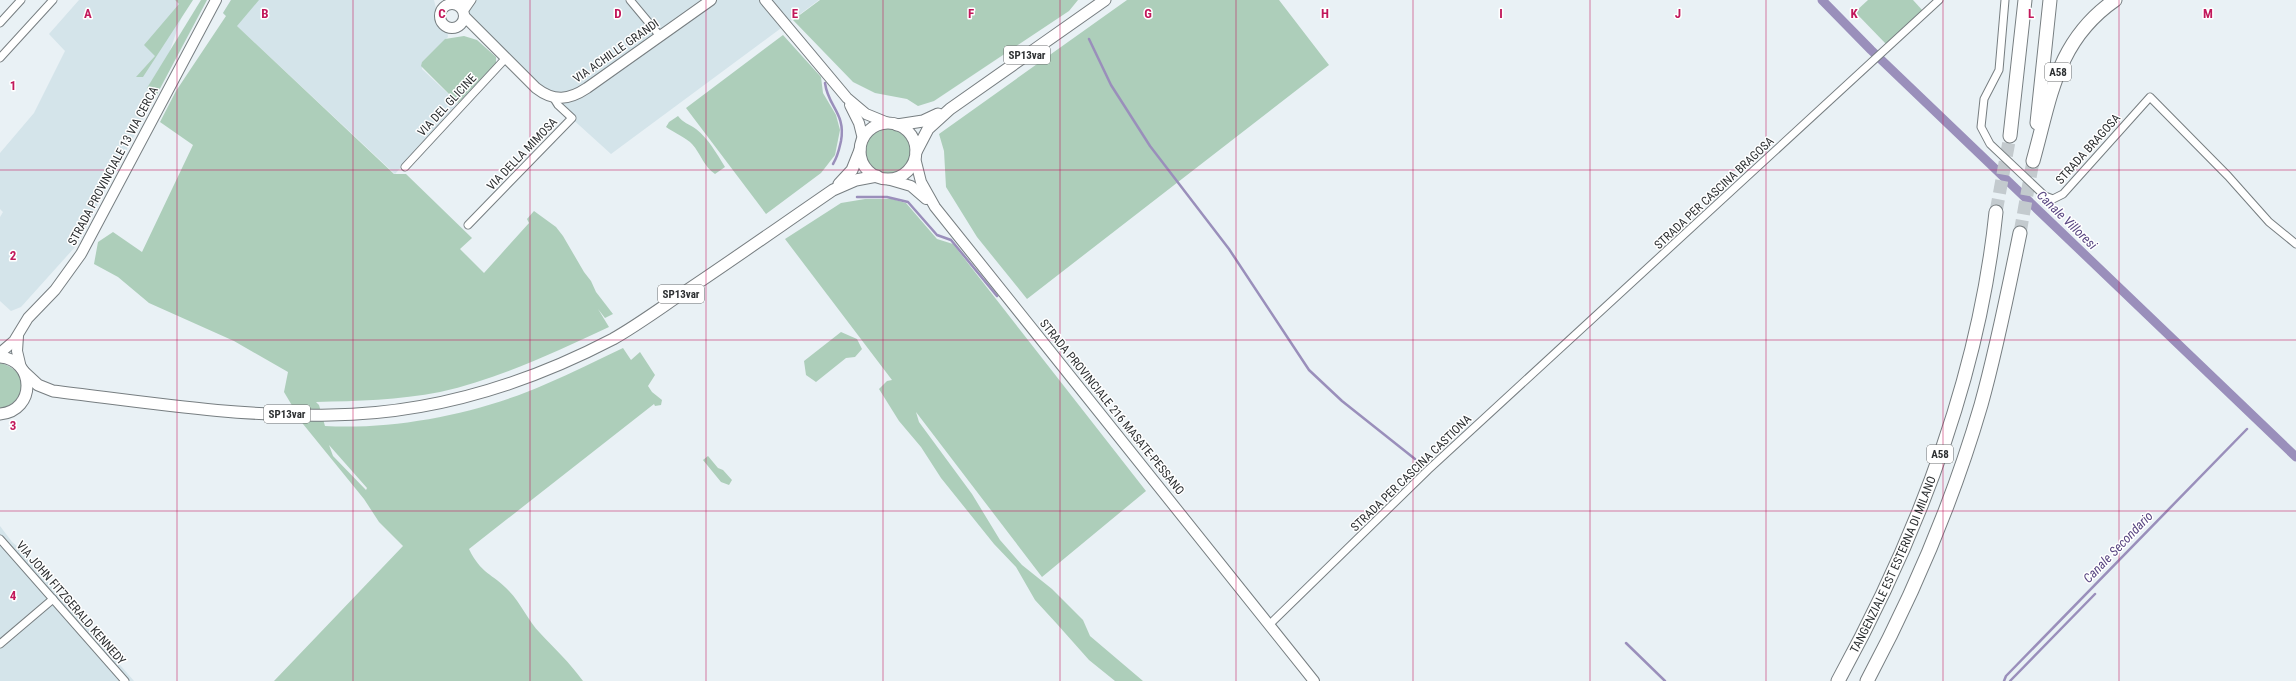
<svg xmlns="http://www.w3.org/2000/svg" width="2296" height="681" font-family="'Roboto Condensed',sans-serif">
<rect width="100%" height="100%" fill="#e9f1f5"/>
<g fill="#d4e4ea">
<path d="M 79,0 L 185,0 L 186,4 L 153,100 L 75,247 L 21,307 L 11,311 L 0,301 L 0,217 L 3,212 L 0,209 L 0,153 L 34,113 L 65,51 L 49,34 Z"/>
<path d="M 231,0 L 434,0 L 440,24 L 447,29 L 448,37 L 422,62 L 422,69 L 458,103 L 395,174 L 223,13 Z"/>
<path d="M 450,0 L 819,0 L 611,154 L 505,58 L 462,7 Z"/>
<path d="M 0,526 L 12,542 L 48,572 L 46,580 L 134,681 L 0,681 Z"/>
</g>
<g fill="#adceba" fill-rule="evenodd">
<path d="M 175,0 L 193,0 L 143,77 L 136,77 L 155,56 L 144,45 L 179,4 Z"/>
<path d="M 201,0 L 207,0 L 155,98 L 147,88 Z"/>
<path d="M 231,0 L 259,0 L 237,26 L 394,174 L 406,174 L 472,238 L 460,249 L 484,273 L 529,223 L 527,219 L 534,211 L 556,227 L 563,236 L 584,272 L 591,281 L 596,292 L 613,314 L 605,318 L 598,309 L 609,327 C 555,352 499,379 440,392 C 399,400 357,401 316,402 L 319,405 L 325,426 C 396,430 481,413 546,384 C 572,373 597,360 623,348 L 631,360 L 640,352 L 655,375 L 648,386 L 652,392 L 662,400 L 661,405 L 655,406 L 654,404 L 469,549 C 481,574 492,573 509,591 C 521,603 528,621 540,633 C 555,649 570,663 583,681 L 274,681 L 403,546 L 379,522 L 364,499 L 303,424 L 284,392 L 288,372 L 234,341 L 149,303 L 118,277 L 94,264 L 98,242 L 113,232 L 142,252 L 193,145 L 160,122 L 176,91 L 226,16 L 223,13 ZM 329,445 L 367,488 L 366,490 L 333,456 Z"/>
<path d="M 820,0 L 1078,0 L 1069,11 L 934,101 L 918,106 L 907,99 L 875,93 L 853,82 L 793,20 Z"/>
<path d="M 1127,0 L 1279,0 L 1329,65 L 1027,299 L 977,237 L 946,187 L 944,151 L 939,134 Z"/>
<path d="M 1868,0 L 1913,0 L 1923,11 L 1886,44 L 1855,12 Z"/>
<path d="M 783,35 L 821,77 L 823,93 L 836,115 L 840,130 L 835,155 L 821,173 L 766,214 L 686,108 Z"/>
<path d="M 464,36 L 477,40 L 496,57 L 496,63 L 458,103 L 421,66 L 422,62 L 445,39 Z"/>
<path d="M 678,116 C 683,123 689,124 696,129 C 708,138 717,154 725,167 L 715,174 C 704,167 701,154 692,144 C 688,139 673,132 666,127 L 669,122 Z"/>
<circle cx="888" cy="151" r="23"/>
<path d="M 865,199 L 892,199 L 906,203 L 937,239 L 953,244 L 1146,491 L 1042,577 L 916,412 L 919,422 L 972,494 L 1000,540 L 1022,565 L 1052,589 L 1083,620 L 1090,636 L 1143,681 L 1115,681 L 1089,660 L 1057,624 L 1035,600 L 1016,567 L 994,544 L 941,478 L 921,447 L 899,421 L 879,389 L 887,381 L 892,380 L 785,239 L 841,203 Z"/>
<path d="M 841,332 L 857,339 L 862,349 L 855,357 L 846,358 L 816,382 L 806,375 L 804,361 Z"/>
<path d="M 0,363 C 30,370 29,401 0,409 Z"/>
<path d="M 708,456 L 718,468 L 723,470 L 732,480 L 729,485 L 721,482 L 703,460 Z"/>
</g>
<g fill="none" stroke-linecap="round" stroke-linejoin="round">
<g stroke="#9a8fbb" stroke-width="2.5">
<path d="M 1089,39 L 1111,85 L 1150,146 L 1229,249 L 1309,370 L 1342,401 L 1415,459"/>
<path d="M 825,83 C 828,107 846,113 841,141 C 839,150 838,156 833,164"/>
<path d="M 857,197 L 887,197 L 908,202 L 937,235 L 951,240 L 997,296"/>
<path d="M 1626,643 L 1665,681"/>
<path d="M 2004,681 L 2006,676 L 2247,429"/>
<path d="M 2010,681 L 2095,594"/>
</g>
<path stroke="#9a8fbb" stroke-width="9" d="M 1822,0 L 1871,50 L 2296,457"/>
<g stroke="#c3cace" stroke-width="13" stroke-dasharray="13 6" stroke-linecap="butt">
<path d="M 1996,212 L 2010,136"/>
<path d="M 2020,233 L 2033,161"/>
</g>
<defs>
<g id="street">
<path d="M 630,0 L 660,36"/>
<path d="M 2005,0 L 1999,70 L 1984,99 L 1981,127 L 1990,144 L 2045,196 L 2053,199 L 2063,194 L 2150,97 L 2228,176 L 2269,222 L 2296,244"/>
<path d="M 455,4 L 470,2"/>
<path d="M 463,13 L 472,0"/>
<path d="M 0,23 L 21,0"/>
<path d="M 0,58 L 53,0"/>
<path d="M 405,167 L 505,59"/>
<path d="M 468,225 L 572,118 L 558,105 L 553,97"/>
<path d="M 0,539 L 125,681"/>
<path d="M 1270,624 L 1428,470 L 1939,0"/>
<path d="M 0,644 L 53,599"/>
</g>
<g id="secondary">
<path d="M 765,0 L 847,98 L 866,114 L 888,123"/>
<circle cx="452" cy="16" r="12"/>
<path d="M 464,16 L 536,88 C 554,102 569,100 587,88 L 711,0"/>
<path d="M 850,105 L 859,123 L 863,139"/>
<path d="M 915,158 L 921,182 L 935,207 L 1314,681"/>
<path d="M 887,179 L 911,186 L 926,199"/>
<path d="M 18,336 L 17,351 L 21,368"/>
<path d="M 0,353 L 14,341 L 28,318 L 55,290 L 81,254 L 216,0"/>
</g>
<g id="primary">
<circle cx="888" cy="151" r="28"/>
<path d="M 897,125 L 923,121 L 938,114"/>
<path d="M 916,152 L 928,129 L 950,109 L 1105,0"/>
<path d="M 839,184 L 852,170 L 860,150"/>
<path d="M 0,357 C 36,360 36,411 0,414"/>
<path d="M 24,372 L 38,385 L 53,391 C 145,402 237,417 330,415 C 429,414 525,385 613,339 C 636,326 658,310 680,295 C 731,261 782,225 833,190 L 856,180 L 877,176"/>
</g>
<g id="highway">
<path d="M 2037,123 L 2050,0"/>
<path d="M 2010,136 L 2025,0"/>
<path d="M 2033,161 C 2051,97 2056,41 2115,0"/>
<path id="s1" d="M 1838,681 C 1917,537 1979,377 1996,212"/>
<path d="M 1867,681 C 1914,593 1953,501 1981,405 C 1997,348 2008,291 2020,233"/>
</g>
</defs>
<use href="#street" stroke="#777e81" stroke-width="9"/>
<use href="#secondary" stroke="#777e81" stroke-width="12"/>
<use href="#primary" stroke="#777e81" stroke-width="13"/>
<use href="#highway" stroke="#777e81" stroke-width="15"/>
<use href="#street" stroke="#fff" stroke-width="7"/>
<use href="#secondary" stroke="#fff" stroke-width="10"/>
<use href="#primary" stroke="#fff" stroke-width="11"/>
<use href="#highway" stroke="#fff" stroke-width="13"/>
</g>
<path fill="none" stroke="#c2185b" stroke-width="1" stroke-opacity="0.55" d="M 177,0 L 177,681M 353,0 L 353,681M 530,0 L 530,681M 706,0 L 706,681M 883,0 L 883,681M 1060,0 L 1060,681M 1236,0 L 1236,681M 1413,0 L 1413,681M 1590,0 L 1590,681M 1766,0 L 1766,681M 1943,0 L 1943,681M 2119,0 L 2119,681M 0,170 L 2296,170M 0,340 L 2296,340M 0,511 L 2296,511"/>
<g text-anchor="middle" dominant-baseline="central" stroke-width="3" stroke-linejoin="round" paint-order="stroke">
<g fill="#fff" stroke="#6c6e70" stroke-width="1">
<rect x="1004" y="46" width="46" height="18" rx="3"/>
<rect x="2045" y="63" width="26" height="18" rx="3"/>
<rect x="658" y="285" width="46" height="18" rx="3"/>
<rect x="264" y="405" width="46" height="18" rx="3"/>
<rect x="1927" y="445" width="26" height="18" rx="3"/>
</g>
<g font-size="11" font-weight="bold" fill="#2d3032">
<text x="1027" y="55">SP13var</text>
<text x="2058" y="72">A58</text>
<text x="681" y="294">SP13var</text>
<text x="287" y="414">SP13var</text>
<text x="1940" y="454">A58</text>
</g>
<g font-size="12" fill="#2d3032" stroke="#fff">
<text transform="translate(616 51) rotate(-35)">VIA ACHILLE GRANDI</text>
<text transform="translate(447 105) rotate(-47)">VIA DEL GLICINE</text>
<text transform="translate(2088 149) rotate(-48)">STRADA BRAGOSA</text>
<text transform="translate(522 154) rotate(-46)">VIA DELLA MIMOSA</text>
<text transform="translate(113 166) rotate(-62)">STRADA PROVINCIALE 13 VIA CERCA</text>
<text transform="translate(1714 193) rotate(-43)">STRADA PER CASCINA BRAGOSA</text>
<text transform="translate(1112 407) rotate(51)">STRADA PROVINCIALE 216 MASATE-PESSANO</text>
<text transform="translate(1411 473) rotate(-44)">STRADA PER CASCINA CASTIONA</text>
<text stroke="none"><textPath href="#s1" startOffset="129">TANGENZIALE EST ESTERNA DI MILANO</textPath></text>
<text transform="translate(71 603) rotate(49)">VIA JOHN FITZGERALD KENNEDY</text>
</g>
<g font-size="13" font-style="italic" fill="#584681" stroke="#fff">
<text transform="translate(2067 220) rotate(44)">Canale Villoresi</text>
<text transform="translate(2118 547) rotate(-46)">Canale Secondario</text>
</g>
</g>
<g font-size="13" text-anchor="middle" font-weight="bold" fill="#c2185b" stroke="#fff" stroke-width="3" stroke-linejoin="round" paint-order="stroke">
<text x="88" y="18">A</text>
<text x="265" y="18">B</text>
<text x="442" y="18">C</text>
<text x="618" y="18">D</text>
<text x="795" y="18">E</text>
<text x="971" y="18">F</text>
<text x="1148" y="18">G</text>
<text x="1325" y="18">H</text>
<text x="1501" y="18">I</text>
<text x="1678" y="18">J</text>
<text x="1854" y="18">K</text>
<text x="2031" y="18">L</text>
<text x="2208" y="18">M</text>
<text x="13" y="90">1</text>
<text x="13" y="260">2</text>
<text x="13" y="430">3</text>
<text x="13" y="600">4</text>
</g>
</svg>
